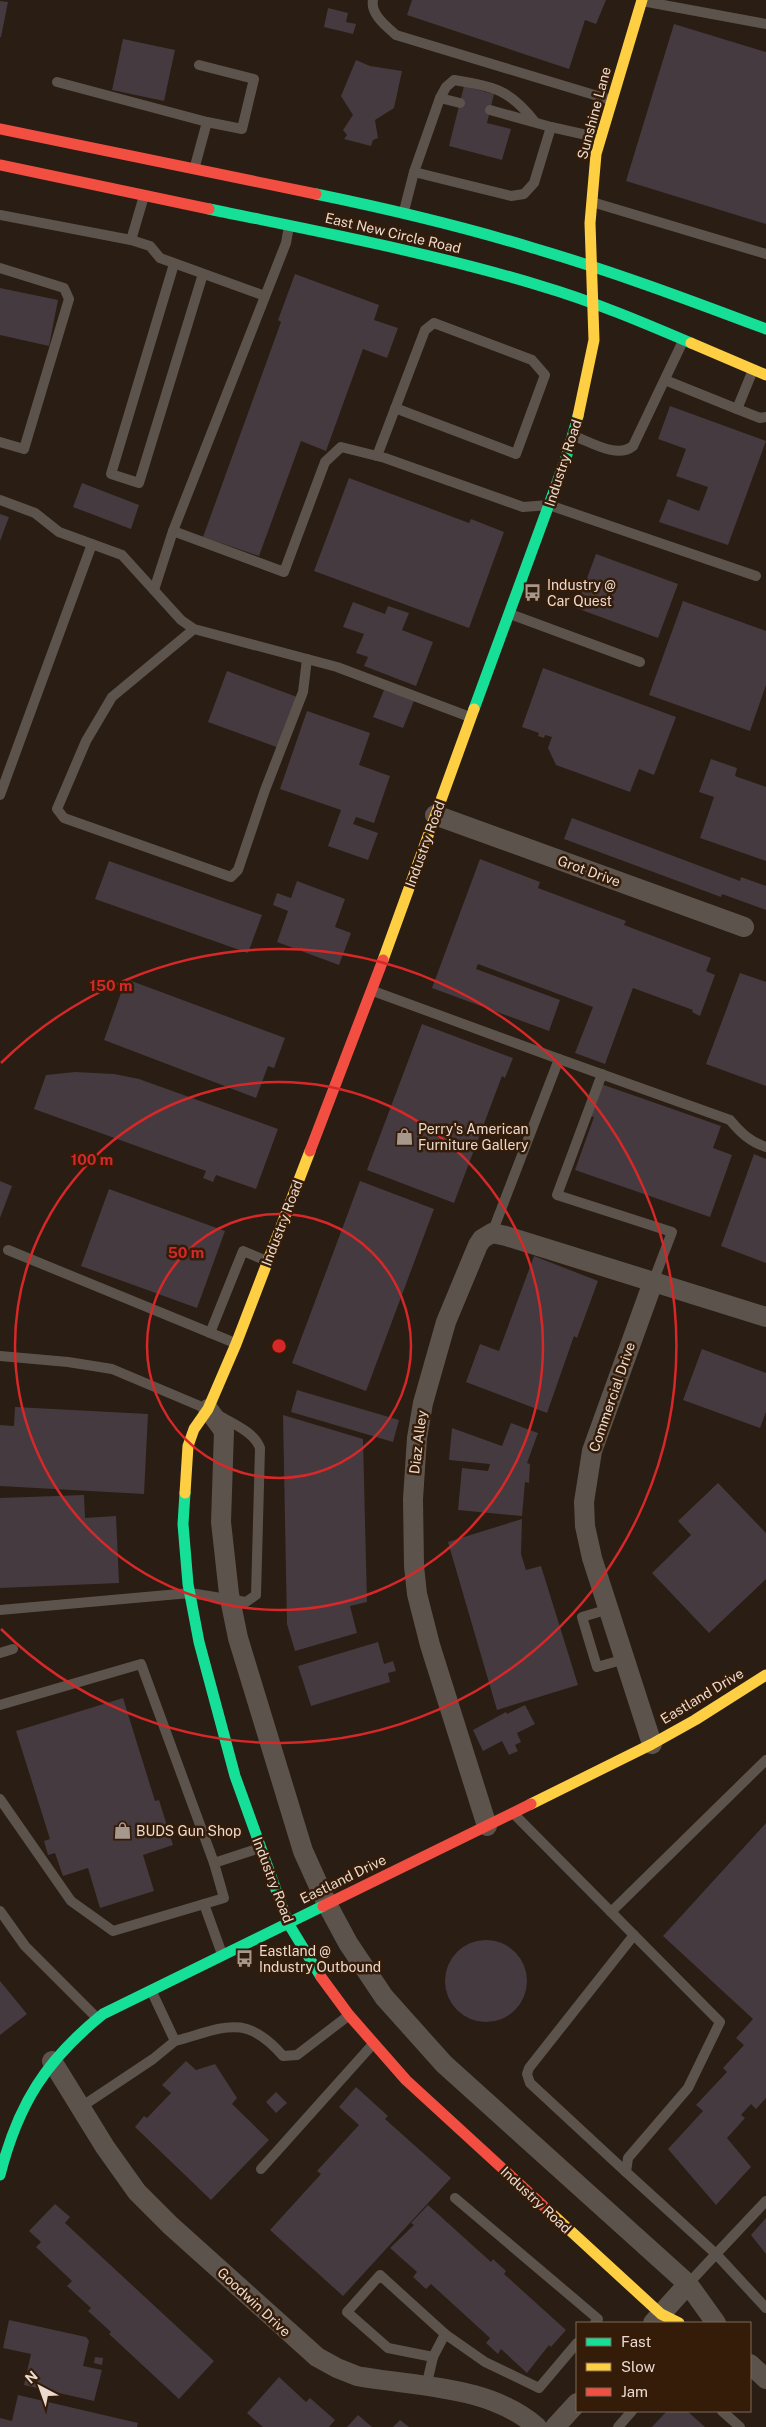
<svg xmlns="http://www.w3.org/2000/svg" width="766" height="2427" font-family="'Public Sans',sans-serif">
<rect width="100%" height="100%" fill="#2a1d13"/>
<g fill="#453a3f">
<path d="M 412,0 L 606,0 L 596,24 L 585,20 L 569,69 L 407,15 Z"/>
<path d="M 0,1 L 8,2 L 1,37 L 0,37 Z"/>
<path d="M 328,8 L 348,13 L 346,22 L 356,24 L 353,34 L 324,27 Z"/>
<path d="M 674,24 L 766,52 L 766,224 L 626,181 Z"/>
<path d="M 123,39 L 175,50 L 164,101 L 112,90 Z"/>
<path d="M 356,60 L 370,66 L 402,71 L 394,108 L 375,120 L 378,138 L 373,140 L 371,146 L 344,139 L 347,135 L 343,130 L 353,115 L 341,96 Z"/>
<path d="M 464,86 L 494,94 L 487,123 L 511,129 L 502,160 L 449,146 Z"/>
<path d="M 295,274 L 379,305 L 374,320 L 398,328 L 387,358 L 363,349 L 326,451 L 301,441 L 259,556 L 203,537 L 281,322 L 278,320 Z"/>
<path d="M 0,288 L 58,300 L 49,346 L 0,335 Z"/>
<path d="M 670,406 L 766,441 L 728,545 L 659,522 L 668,499 L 699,511 L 708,487 L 676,476 L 686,449 L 658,439 Z"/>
<path d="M 349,478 L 469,523 L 471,519 L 504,532 L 469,628 L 314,571 Z"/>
<path d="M 82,483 L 139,505 L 131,529 L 73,507 Z"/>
<path d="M 0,514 L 9,517 L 0,541 Z"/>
<path d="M 596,554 L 678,584 L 658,638 L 576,608 Z"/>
<path d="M 683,601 L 766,631 L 766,685 L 750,731 L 649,695 Z"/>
<path d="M 353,602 L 385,614 L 388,606 L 409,613 L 402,630 L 433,642 L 416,686 L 364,666 L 368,657 L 356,653 L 364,634 L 343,627 Z"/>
<path d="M 543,668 L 676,717 L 654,775 L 639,769 L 630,792 L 556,765 L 548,748 L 552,737 L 545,735 L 544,738 L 538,736 L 539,733 L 522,727 Z"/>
<path d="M 227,671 L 297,697 L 279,748 L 208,722 Z"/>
<path d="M 384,690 L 414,701 L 403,728 L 373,717 Z"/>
<path d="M 307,711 L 370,733 L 359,765 L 390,776 L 374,823 L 356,817 L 353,824 L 378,833 L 368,860 L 328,846 L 341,810 L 280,789 Z"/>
<path d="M 711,759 L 737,768 L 735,776 L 766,787 L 766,861 L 700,838 L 714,797 L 699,792 Z"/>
<path d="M 572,818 L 740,881 L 741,877 L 766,886 L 766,910 L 722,894 L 721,897 L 564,839 Z"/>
<path d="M 480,859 L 540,882 L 538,888 L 626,921 L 624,925 L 711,958 L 706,971 L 715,975 L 700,1016 L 692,1012 L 693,1010 L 633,988 L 605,1064 L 575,1053 L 593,1007 L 478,964 L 476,969 L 560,1000 L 549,1031 L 432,988 Z"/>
<path d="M 109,861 L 262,915 L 248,953 L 95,899 Z"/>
<path d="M 297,881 L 345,899 L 335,927 L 351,933 L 339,965 L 277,942 L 288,911 L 273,905 L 277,893 L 291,898 Z"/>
<path d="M 740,973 L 766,982 L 766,1086 L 706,1064 Z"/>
<path d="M 126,979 L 285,1038 L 274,1068 L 268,1066 L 256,1098 L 104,1040 Z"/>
<path d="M 422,1024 L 513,1058 L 505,1078 L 502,1076 L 454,1203 L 367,1170 Z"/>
<path d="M 75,1072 L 114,1074 L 139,1079 L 278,1129 L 256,1189 L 216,1175 L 213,1182 L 203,1178 L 206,1171 L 34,1109 L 46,1075 Z"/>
<path d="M 601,1084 L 721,1126 L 713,1148 L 732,1155 L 710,1217 L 575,1170 L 594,1117 L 590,1116 Z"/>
<path d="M 754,1154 L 766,1159 L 766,1263 L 721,1246 Z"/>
<path d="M 0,1181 L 12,1186 L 0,1218 Z"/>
<path d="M 360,1181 L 434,1209 L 366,1391 L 292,1363 Z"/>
<path d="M 109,1189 L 225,1231 L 197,1308 L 81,1266 Z"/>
<path d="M 534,1256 L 598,1281 L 577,1338 L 574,1336 L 547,1413 L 466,1382 L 480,1344 L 499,1351 Z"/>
<path d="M 702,1349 L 766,1373 L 766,1412 L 760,1428 L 683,1400 Z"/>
<path d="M 297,1390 L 399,1420 L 393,1442 L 291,1412 Z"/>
<path d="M 15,1407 L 148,1414 L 144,1494 L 0,1486 L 0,1425 L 14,1426 Z"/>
<path d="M 283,1415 L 363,1439 L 367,1602 L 350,1606 L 357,1633 L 295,1651 L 287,1624 Z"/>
<path d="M 511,1423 L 538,1433 L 527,1463 L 530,1464 L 529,1483 L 525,1482 L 522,1516 L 458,1510 L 462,1468 L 488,1471 L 490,1464 L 449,1460 L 452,1428 L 502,1446 Z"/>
<path d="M 718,1483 L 766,1533 L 766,1579 L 709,1633 L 652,1573 L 691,1535 L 678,1521 Z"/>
<path d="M 84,1495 L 85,1518 L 116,1516 L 119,1583 L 0,1588 L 0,1498 Z"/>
<path d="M 522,1519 L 521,1554 L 526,1570 L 541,1566 L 578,1685 L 497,1710 L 448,1542 Z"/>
<path d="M 378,1642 L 384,1664 L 393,1661 L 396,1671 L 388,1673 L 390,1682 L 311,1706 L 298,1666 Z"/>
<path d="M 123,1698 L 155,1801 L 159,1800 L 173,1845 L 143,1855 L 154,1891 L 100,1908 L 88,1868 L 63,1876 L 55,1853 L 48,1855 L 44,1841 L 50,1839 L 16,1731 Z"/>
<path d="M 525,1705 L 535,1724 L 517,1733 L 521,1742 L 515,1745 L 518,1751 L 509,1755 L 502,1741 L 483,1751 L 473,1730 L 506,1712 L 507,1714 Z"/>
<path d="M 766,1823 L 766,2098 L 756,2109 L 751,2104 L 741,2115 L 745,2118 L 727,2138 L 751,2167 L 716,2205 L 668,2149 L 703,2111 L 696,2105 L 727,2072 L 723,2068 L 744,2045 L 736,2038 L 753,2019 L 663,1936 Z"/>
<circle cx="486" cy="1981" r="41"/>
<path d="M 0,1981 L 27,2014 L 0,2035 Z"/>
<path d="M 186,2061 L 196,2070 L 215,2064 L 237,2098 L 232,2104 L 269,2140 L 211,2200 L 135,2127 L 144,2116 L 147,2118 L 171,2093 L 162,2085 Z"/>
<path d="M 356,2087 L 388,2116 L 385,2119 L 451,2178 L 343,2296 L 270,2230 L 321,2174 L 317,2171 L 359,2125 L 339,2107 Z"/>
<path d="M 276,2092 L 287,2103 L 276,2113 L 266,2102 Z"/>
<path d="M 55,2204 L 70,2217 L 65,2223 L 214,2361 L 179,2399 L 109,2334 L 111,2332 L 88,2311 L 91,2308 L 67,2286 L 72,2281 L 36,2247 L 41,2242 L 29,2231 Z"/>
<path d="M 428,2205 L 491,2262 L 493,2259 L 506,2271 L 504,2274 L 566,2330 L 551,2347 L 549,2345 L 527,2373 L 501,2349 L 498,2354 L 486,2343 L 490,2338 L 431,2284 L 426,2289 L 413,2277 L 417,2272 L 390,2248 L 414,2225 L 411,2223 Z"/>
<path d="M 766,2218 L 766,2254 L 751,2235 Z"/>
<path d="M 9,2320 L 86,2337 L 89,2341 L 83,2366 L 102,2370 L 94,2401 L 24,2385 L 31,2354 L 3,2348 Z"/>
<path d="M 95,2357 L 103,2358 L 102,2365 L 94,2363 Z"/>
<path d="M 279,2377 L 306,2402 L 310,2398 L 335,2420 L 329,2427 L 263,2427 L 247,2413 Z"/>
<path d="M 18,2395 L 138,2423 L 137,2427 L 0,2427 L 0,2418 L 12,2421 Z"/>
<path d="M 667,2411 L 687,2411 L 705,2427 L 652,2427 Z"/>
<path d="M 358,2415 L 372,2427 L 347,2427 Z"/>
<path d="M 400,2420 L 409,2427 L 393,2427 Z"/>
</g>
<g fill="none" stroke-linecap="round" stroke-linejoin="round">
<g stroke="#5c544c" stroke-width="10">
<path d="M 373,0 C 370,14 387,27 396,35 L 611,100"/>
<path d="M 642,1 L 766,24"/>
<path d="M 199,65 L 254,79 L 242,129 L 207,122"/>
<path d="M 57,82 L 207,122 L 195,166"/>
<path d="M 440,98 L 460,103"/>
<path d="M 490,110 L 551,127"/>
<path d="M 414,172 L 440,98 L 446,87 L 454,80 C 495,87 509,89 535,122"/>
<path d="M 592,202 L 766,254"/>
<path d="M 404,211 L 414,172 L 511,196 L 524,194 L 534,183 L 551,127 L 600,138"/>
<path d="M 0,215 L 131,240 L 144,196"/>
<path d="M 131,240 L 150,246 L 160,258 L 265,296"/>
<path d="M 174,264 L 111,474 L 139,483 L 203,274"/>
<path d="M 0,268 L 64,288 L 69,299 L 24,449 L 0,442"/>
<path d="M 665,380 L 737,409 L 753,370"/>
<path d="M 737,409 L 760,418 L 766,417"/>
<path d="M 574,436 C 591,442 617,459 633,446 L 683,341"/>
<path d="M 377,456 L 425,330 L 434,323 L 532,360 L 545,375 L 516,454 L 395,408"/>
<path d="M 0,500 L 35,513 L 59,532 L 122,555 L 181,620 L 194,629 L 307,659 L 303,692 L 265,790 L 238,870 L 231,877 L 64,818 L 57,809 L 86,741 L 112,697 L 194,629"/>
<path d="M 173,531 L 286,243 L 289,226"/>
<path d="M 154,590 L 173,531 L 284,572 L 325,462 L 341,447 L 385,458 L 523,507 L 549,505 L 756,576"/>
<path d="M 510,614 L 640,662"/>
<path d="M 307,659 L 337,667 L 470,717"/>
<path d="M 0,795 L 92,544"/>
<path d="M 373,991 L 559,1059 L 492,1233"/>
<path d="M 559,1059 L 730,1120 C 740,1132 750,1142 766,1147"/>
<path d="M 602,1074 L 557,1195 L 672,1232 L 653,1282"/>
<path d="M 8,1250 L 235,1343"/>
<path d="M 210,1333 L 243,1251 L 267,1261"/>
<path d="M 0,1356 L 68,1362 L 112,1369 L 207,1409"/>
<path d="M 609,1609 L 582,1617 L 597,1667 L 625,1659"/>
<path d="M 0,1610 L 190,1593 L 246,1602 L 256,1595 L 260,1448 C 254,1432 233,1424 220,1416"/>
<path d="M 0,1653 L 13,1649"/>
<path d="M 0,1705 L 141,1664 L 214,1863"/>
<path d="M 0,1799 L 71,1901 L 113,1931 L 204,1904"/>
<path d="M 514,1814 L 720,2022 L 688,2088 L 628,2158 L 626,2172 L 716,2254 L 688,2284"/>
<path d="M 0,1911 L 25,1946 L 97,2018"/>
<path d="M 611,1912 L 766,1760"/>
<path d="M 222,1954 L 204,1904 L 224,1898 L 214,1863 L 260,1848"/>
<path d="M 175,2041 C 224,2028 245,2012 283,2056 L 297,2055 L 348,2016"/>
<path d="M 81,2107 L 153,2059 L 175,2041 L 151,1990"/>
<path d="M 261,2169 L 373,2044"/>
<path d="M 626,2172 L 530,2083 L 527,2074 L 529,2068 L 634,1935"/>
<path d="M 455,2198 L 598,2319 L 595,2323"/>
<path d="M 766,2201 L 716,2254 L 766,2308"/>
<path d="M 433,2357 L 445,2334"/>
<path d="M 426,2387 L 433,2357 L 388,2348 L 347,2312 L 380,2275 L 445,2334 L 485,2362 L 539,2388 L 577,2343"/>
<path d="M 722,2411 L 740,2427"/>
<path d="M 618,2427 L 632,2411"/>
</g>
<g stroke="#5c544c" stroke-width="20">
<path d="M 435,815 L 744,927"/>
<path d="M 208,1409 L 224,1431 L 221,1522 L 229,1594 L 238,1638 L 303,1851 L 327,1904 L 348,1943 L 384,1997 L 444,2064 L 688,2284 L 716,2323"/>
<path d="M 652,1744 L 592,1558 L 585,1526 L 584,1502 L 592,1451 L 653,1282"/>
<path d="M 487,1826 L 430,1645 L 417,1594 L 414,1566 L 413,1499 L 417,1438 L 423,1403 L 446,1322 L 478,1245 L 482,1239 L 492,1233 L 506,1236 L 766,1317"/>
<path d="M 52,2061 L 105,2147 L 137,2192 L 170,2225 L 317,2357 L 337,2368 L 357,2376 C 417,2387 489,2385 537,2427"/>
<path d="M 653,2323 L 688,2284"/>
<path d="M 750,2364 L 766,2379"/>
<path d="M 555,2427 L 577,2403"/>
</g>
<g stroke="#16e098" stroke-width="11">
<path d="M 316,194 C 389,209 461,226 533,248 C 612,271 689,300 766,329"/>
<path d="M 209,209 C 320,232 433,253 541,286 C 592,301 642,322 691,343"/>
<path d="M 474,709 L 566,458 L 578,416"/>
<path d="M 185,1493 L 183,1524 L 188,1584 L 199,1642 L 235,1776 L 288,1923 L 321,1977"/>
<path d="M 0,2175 C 18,2104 46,2060 103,2014 L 323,1906"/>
</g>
<g stroke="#ffcf43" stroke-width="11">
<path d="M 691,343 L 766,375"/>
<path d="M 578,416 L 594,340 L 590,223 L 596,154 L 642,0"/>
<path d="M 383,960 L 474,709"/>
<path d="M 185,1493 L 188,1446 L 194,1429 L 208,1409 L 236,1344 L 310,1151"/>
<path d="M 531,1804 L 652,1744 L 695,1720 L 766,1675"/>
<path d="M 551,2213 L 661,2314 L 679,2323"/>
</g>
<g stroke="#f24e42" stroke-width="11">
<path d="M 0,129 L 316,194"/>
<path d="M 0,165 L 209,209"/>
<path d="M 310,1151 L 383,960"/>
<path d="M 323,1906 L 531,1804"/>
<path d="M 321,1977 L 349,2015 L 406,2080 L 551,2213"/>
</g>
</g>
<g fill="none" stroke="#d62828" stroke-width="2.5">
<circle cx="279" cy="1346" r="132"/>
<circle cx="279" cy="1346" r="264"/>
<path d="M1 1063A397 397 0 1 1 1 1629"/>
</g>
<defs>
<symbol id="bus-bare" viewBox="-9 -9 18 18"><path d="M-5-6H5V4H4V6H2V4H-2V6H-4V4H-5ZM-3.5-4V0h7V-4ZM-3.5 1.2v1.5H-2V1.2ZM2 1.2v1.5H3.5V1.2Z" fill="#a7988d" stroke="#341c09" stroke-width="2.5" paint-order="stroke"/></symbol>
<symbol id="shop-bare" viewBox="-9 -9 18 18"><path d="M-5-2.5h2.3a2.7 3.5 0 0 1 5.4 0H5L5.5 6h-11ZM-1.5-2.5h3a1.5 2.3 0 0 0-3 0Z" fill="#a7988d" stroke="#341c09" stroke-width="2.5" paint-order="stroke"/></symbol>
</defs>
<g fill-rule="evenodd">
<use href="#bus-bare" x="520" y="580" width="25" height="25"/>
<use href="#shop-bare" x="392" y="1124" width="25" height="25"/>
<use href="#shop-bare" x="110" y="1818" width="25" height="25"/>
<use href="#bus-bare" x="232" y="1946" width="25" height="25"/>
</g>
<g text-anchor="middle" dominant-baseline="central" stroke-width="5" stroke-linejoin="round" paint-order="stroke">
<g font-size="14" fill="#ebdacf" stroke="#341c09">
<text transform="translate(594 113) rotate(-75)">Sunshine Lane</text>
<text transform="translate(393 233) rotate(13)">East New Circle Road</text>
<text transform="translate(563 463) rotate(-72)">Industry Road</text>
<text transform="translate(425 844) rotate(-70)">Industry Road</text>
<text transform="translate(589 871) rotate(20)">Grot Drive</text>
<text transform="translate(282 1223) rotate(-69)">Industry Road</text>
<text transform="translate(612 1397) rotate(-71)">Commercial Drive</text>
<text transform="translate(418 1442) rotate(-83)">Diaz Alley</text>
<text transform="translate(702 1696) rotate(-31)">Eastland Drive</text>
<text transform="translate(343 1879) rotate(-26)">Eastland Drive</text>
<text transform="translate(273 1880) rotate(69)">Industry Road</text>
<text transform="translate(536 2200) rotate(43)">Industry Road</text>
<text transform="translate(254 2302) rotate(43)">Goodwin Drive</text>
</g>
<g font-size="14" fill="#ebdacf" stroke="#341c09" text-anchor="start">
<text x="547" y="585">Industry @<tspan x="547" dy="16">Car Quest</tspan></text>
<text x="418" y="1129">Perry's American<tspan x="418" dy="16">Furniture Gallery</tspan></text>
<text x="136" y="1831">BUDS Gun Shop</text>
<text x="259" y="1951">Eastland @<tspan x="259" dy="16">Industry Outbound</tspan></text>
</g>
</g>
<circle cx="279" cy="1346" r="8" fill="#d62828" stroke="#341c09" stroke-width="2.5"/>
<g font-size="15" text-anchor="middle" font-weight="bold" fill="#d62828" stroke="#341c09" stroke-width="5" stroke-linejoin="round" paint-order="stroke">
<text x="111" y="991">150 m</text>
<text x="92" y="1165">100 m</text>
<text x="186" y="1258">50 m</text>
</g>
<rect x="576" y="2322" width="175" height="90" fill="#341c09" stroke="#7d6858"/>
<rect x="586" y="2338" width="25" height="8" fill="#16e098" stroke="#7d6858"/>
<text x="621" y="2347" font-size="15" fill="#ebdacf">Fast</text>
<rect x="586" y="2363" width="25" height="8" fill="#ffcf43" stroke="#7d6858"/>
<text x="621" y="2372" font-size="15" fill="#ebdacf">Slow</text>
<rect x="586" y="2388" width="25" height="8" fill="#f24e42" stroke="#7d6858"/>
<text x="621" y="2397" font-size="15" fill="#ebdacf">Jam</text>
<g transform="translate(40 2387) rotate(319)" stroke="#341c09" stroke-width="4" paint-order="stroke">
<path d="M0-4L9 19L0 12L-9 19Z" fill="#ebdacf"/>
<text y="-8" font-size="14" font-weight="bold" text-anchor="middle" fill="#ebdacf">N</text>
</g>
</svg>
